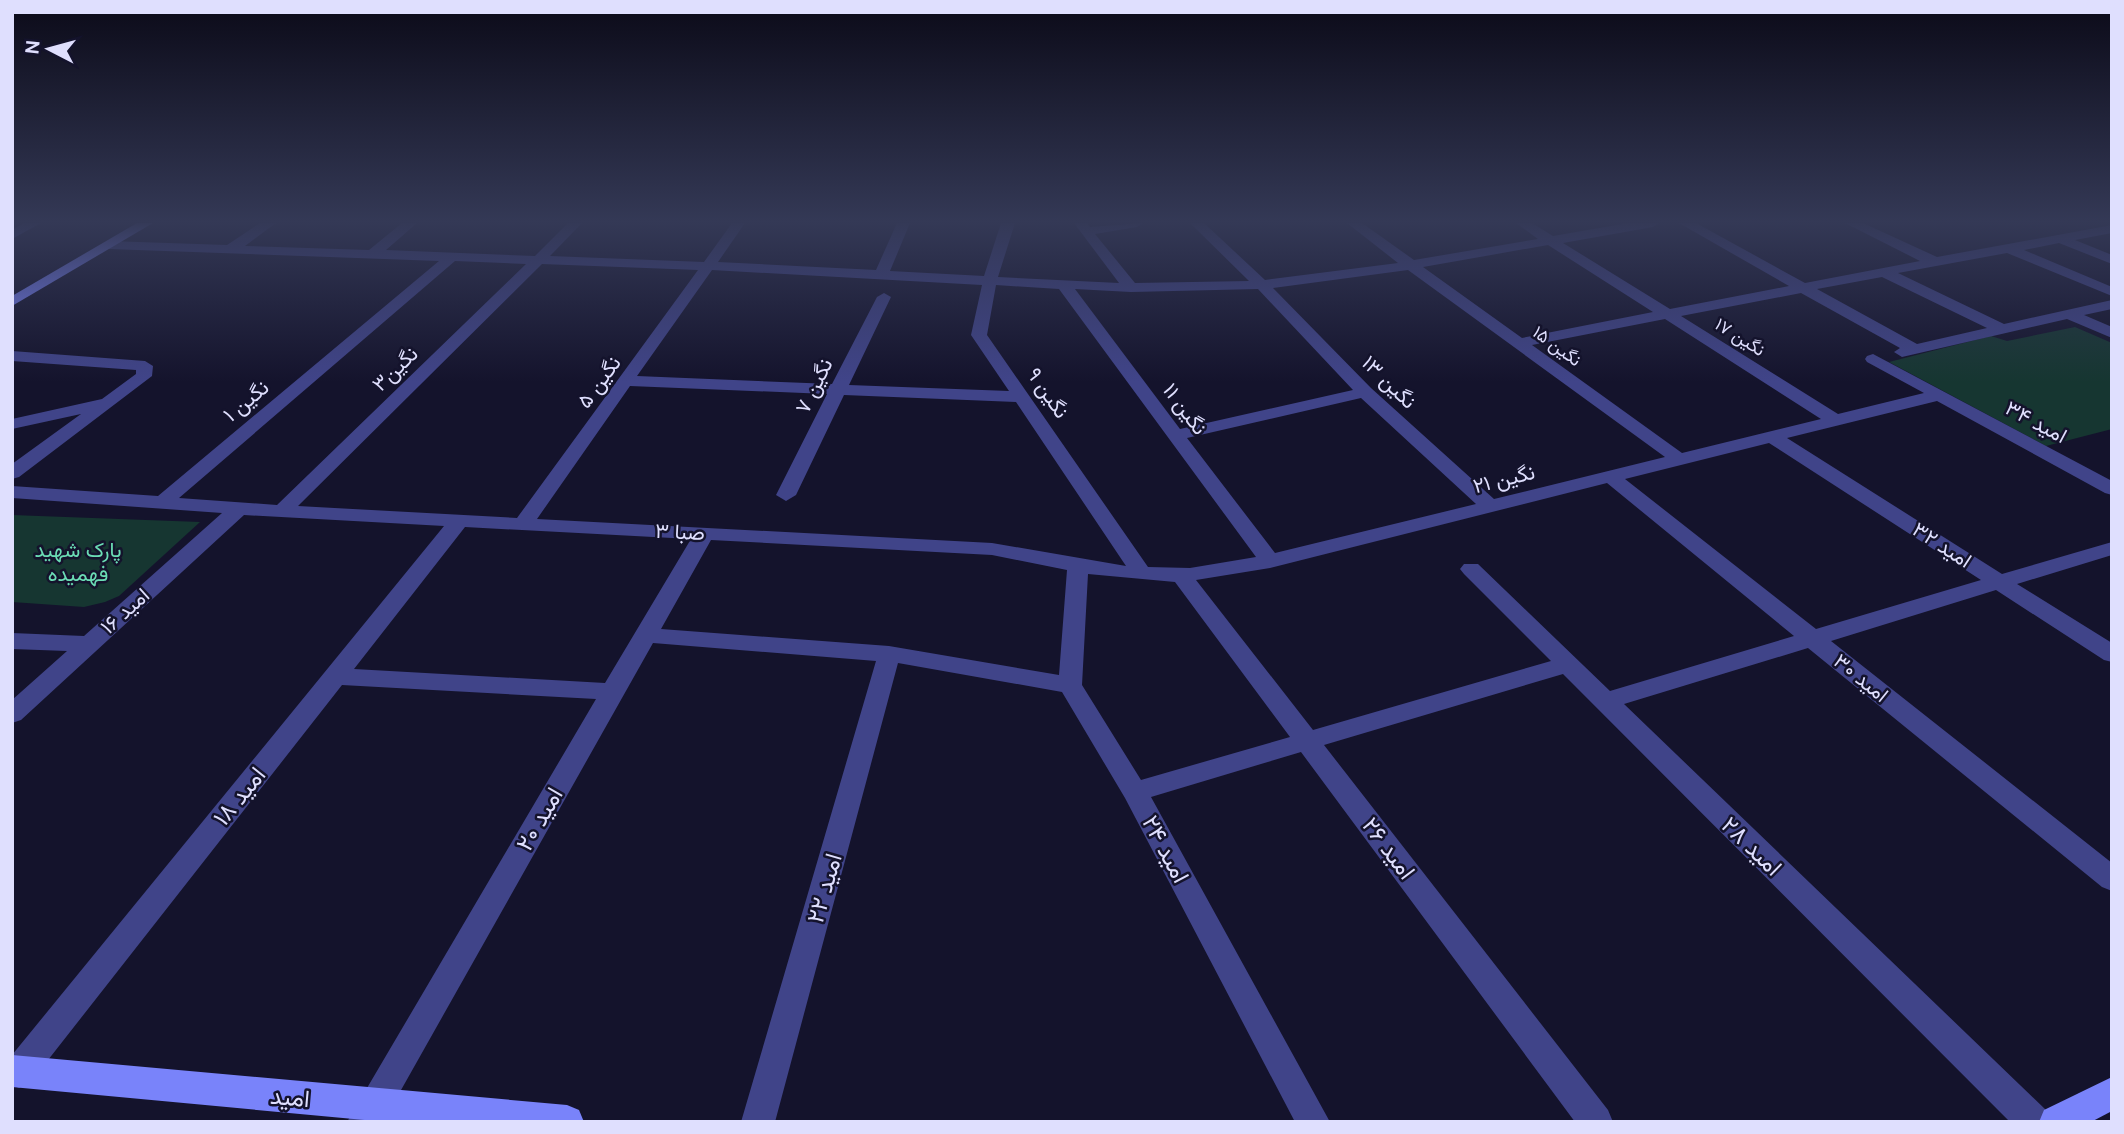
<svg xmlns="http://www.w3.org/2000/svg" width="2124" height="1134" font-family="'DM Sans',Vazirmatn,sans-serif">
<rect width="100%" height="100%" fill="#14132c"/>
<g fill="#163631">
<path d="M 2075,327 L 2112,343 L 2112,429 L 2046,446 L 1889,362 L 1991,336 L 2007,341 Z"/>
<path d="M 12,515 L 200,522 L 119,596 L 105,602 L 84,607 L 12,602 Z"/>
</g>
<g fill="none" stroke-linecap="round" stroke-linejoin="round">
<g fill="#404489" fill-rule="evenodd">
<path d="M 24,223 L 41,223 L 12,239 L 12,230 Z"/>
<path d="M 260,223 L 276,223 L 245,246 L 369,250 L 402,223 L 417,223 L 386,250 L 535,256 L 568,223 L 582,223 L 550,256 L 704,262 L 732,223 L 745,223 L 718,262 L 876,270 L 897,223 L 910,223 L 890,271 L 984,276 L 1001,223 L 1015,223 L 998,277 L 1119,283 L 1074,223 L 1087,223 L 1090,227 L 1143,223 L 1137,227 L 1095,234 L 1135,283 L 1249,281 L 1190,223 L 1204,223 L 1265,280 L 1398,263 L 1347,223 L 1362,223 L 1414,260 L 1538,239 L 1516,223 L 1532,223 L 1553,236 L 1628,223 L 1659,223 L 1653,227 L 1563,243 L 1670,309 L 1789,286 L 1679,223 L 1696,223 L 1805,283 L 1920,261 L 1845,223 L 1863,223 L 1937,257 L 2112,225 L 2112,233 L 2075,240 L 2112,255 L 2112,264 L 2059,243 L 2024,250 L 2112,287 L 2112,296 L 2007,253 L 1898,273 L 2004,324 L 2112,300 L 2112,309 L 2084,315 L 2112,327 L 2112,338 L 2067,319 L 1902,357 L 1894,352 L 1900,348 L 1801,293 L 1681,316 L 1838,414 L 1924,393 L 1867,362 L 1865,359 L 1867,356 L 1873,354 L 2112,481 L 2112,495 L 2105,493 L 1937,401 L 1787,438 L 2002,574 L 2112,542 L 2112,555 L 2017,584 L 2112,643 L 2112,662 L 2104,660 L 1996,590 L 1831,641 L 2112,863 L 2112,891 L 2102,887 L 1808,648 L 1624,704 L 2046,1110 L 2051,1122 L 2010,1122 L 1563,674 L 1324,745 L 1608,1110 L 1613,1122 L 1575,1122 L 1301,752 L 1151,797 L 1330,1122 L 1295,1122 L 1125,798 L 1062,692 L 898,663 L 775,1122 L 741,1122 L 876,661 L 653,643 L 383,1122 L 347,1122 L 596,699 L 342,685 L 30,1083 L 19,1088 L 12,1085 L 12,1055 L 444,526 L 244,515 L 21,720 L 12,723 L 12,700 L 67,651 L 12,649 L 12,633 L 84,636 L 222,513 L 12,498 L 12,486 L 158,496 L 439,261 L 109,249 L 102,245 L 109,241 L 227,245 ZM 1548,245 L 1653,312 L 1522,338 L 1423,267 ZM 455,261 L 526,264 L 277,505 L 179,498 ZM 542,264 L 698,270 L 517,518 L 298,506 ZM 712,270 L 982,285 L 971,335 L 1009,391 L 849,385 L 891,297 L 884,293 L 877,297 L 832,384 L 637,376 ZM 1408,270 L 1665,457 L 1494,499 L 1371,388 L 1273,288 ZM 1882,277 L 1987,328 L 1917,344 L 1817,289 ZM 996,285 L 1059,289 L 1256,557 L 1190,568 L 1148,567 L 987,335 ZM 1075,289 L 1131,292 L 1258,289 L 1353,390 L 1180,429 ZM 1665,319 L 1821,419 L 1682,453 L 1532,345 ZM 630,386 L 827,394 L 776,495 L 786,501 L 796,495 L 844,395 L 1016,402 L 1126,566 L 992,543 L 537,519 ZM 1361,398 L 1476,504 L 1275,553 L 1187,438 ZM 1769,443 L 1981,580 L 1816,629 L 1625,479 ZM 1607,483 L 1794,636 L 1610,691 L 1478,564 L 1464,564 L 1460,569 L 1464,574 L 1551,661 L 1313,730 L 1196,580 L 1270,568 ZM 465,527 L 691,539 L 605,683 L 354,669 ZM 711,540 L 992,555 L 1067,570 L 1059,675 L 889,646 L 661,629 ZM 1088,574 L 1175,582 L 1290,737 L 1141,780 L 1082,685 Z"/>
<path d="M 12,351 L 145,361 L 153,366 L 152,376 L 19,477 L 12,479 L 12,464 L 81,414 L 12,429 L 12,419 L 102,399 L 136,374 L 136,370 L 12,361 Z"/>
</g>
<g fill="#7983fa" fill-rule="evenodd">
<path d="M 137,223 L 153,223 L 12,306 L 12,296 Z"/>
<path d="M 12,1055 L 567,1105 L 579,1110 L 584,1122 L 386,1122 L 12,1087 Z"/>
<path d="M 2112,1077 L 2112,1111 L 2091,1122 L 2039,1122 L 2044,1110 Z"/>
</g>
</g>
<linearGradient id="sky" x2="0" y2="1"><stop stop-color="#0b0a18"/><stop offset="0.58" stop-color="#343956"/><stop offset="1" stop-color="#343956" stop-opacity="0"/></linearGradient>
<rect width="2124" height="382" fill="url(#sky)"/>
<g text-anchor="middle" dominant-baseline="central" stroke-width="5" stroke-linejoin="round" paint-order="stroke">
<g font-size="18" fill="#dfdffe" stroke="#14132c">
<text transform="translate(1740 337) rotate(32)">نگین ۱۷</text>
<text transform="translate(1557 346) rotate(36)">نگین ۱۵</text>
</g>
<g font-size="21" fill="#dfdffe" stroke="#14132c">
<text transform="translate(395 369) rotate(-44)">نگین۳</text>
<text transform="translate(599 382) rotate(-54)">نگین ۵</text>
<text transform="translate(1389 382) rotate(44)">نگین ۱۳</text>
<text transform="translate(814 386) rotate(-64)">نگین ۷</text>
<text transform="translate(1048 393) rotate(55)">نگین ۹</text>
<text transform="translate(246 401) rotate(-40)">نگین ۱</text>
<text transform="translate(1185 409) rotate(53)">نگین ۱۱</text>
<text transform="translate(2036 422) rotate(28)">امید ۳۴</text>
<text transform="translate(1504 479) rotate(-14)">نگین ۲۱</text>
<text transform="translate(680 532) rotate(3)">صبا ۳</text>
<text transform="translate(1942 545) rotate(33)">امید ۳۲</text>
<text transform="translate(125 611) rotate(-42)">امید ۱۶</text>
<text transform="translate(1861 678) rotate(39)">امید ۳۰</text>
</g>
<g font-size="21" fill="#6bddb5" stroke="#14132c">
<text x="78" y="550">پارک شهید<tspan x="78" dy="24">فهمیده</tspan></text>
</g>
<g font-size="24" fill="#dfdffe" stroke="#14132c">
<text transform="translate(239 796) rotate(-51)">امید ۱۸</text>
<text transform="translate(539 819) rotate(-60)">امید ۲۰</text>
<text transform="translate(1752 846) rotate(44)">امید ۲۸</text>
<text transform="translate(1389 848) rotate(53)">امید ۲۶</text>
<text transform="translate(1166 849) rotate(62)">امید ۲۴</text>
<text transform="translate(824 888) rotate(-74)">امید ۲۲</text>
<text transform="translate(290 1097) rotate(5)">امید</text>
</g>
</g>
<rect width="2124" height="1134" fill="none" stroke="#dfdffe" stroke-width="28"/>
<g transform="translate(49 49) rotate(276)" stroke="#14132c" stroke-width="5" paint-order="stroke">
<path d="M0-5L12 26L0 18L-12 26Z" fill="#dfdffe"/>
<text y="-10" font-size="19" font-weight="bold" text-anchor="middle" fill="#dfdffe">N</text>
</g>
</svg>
